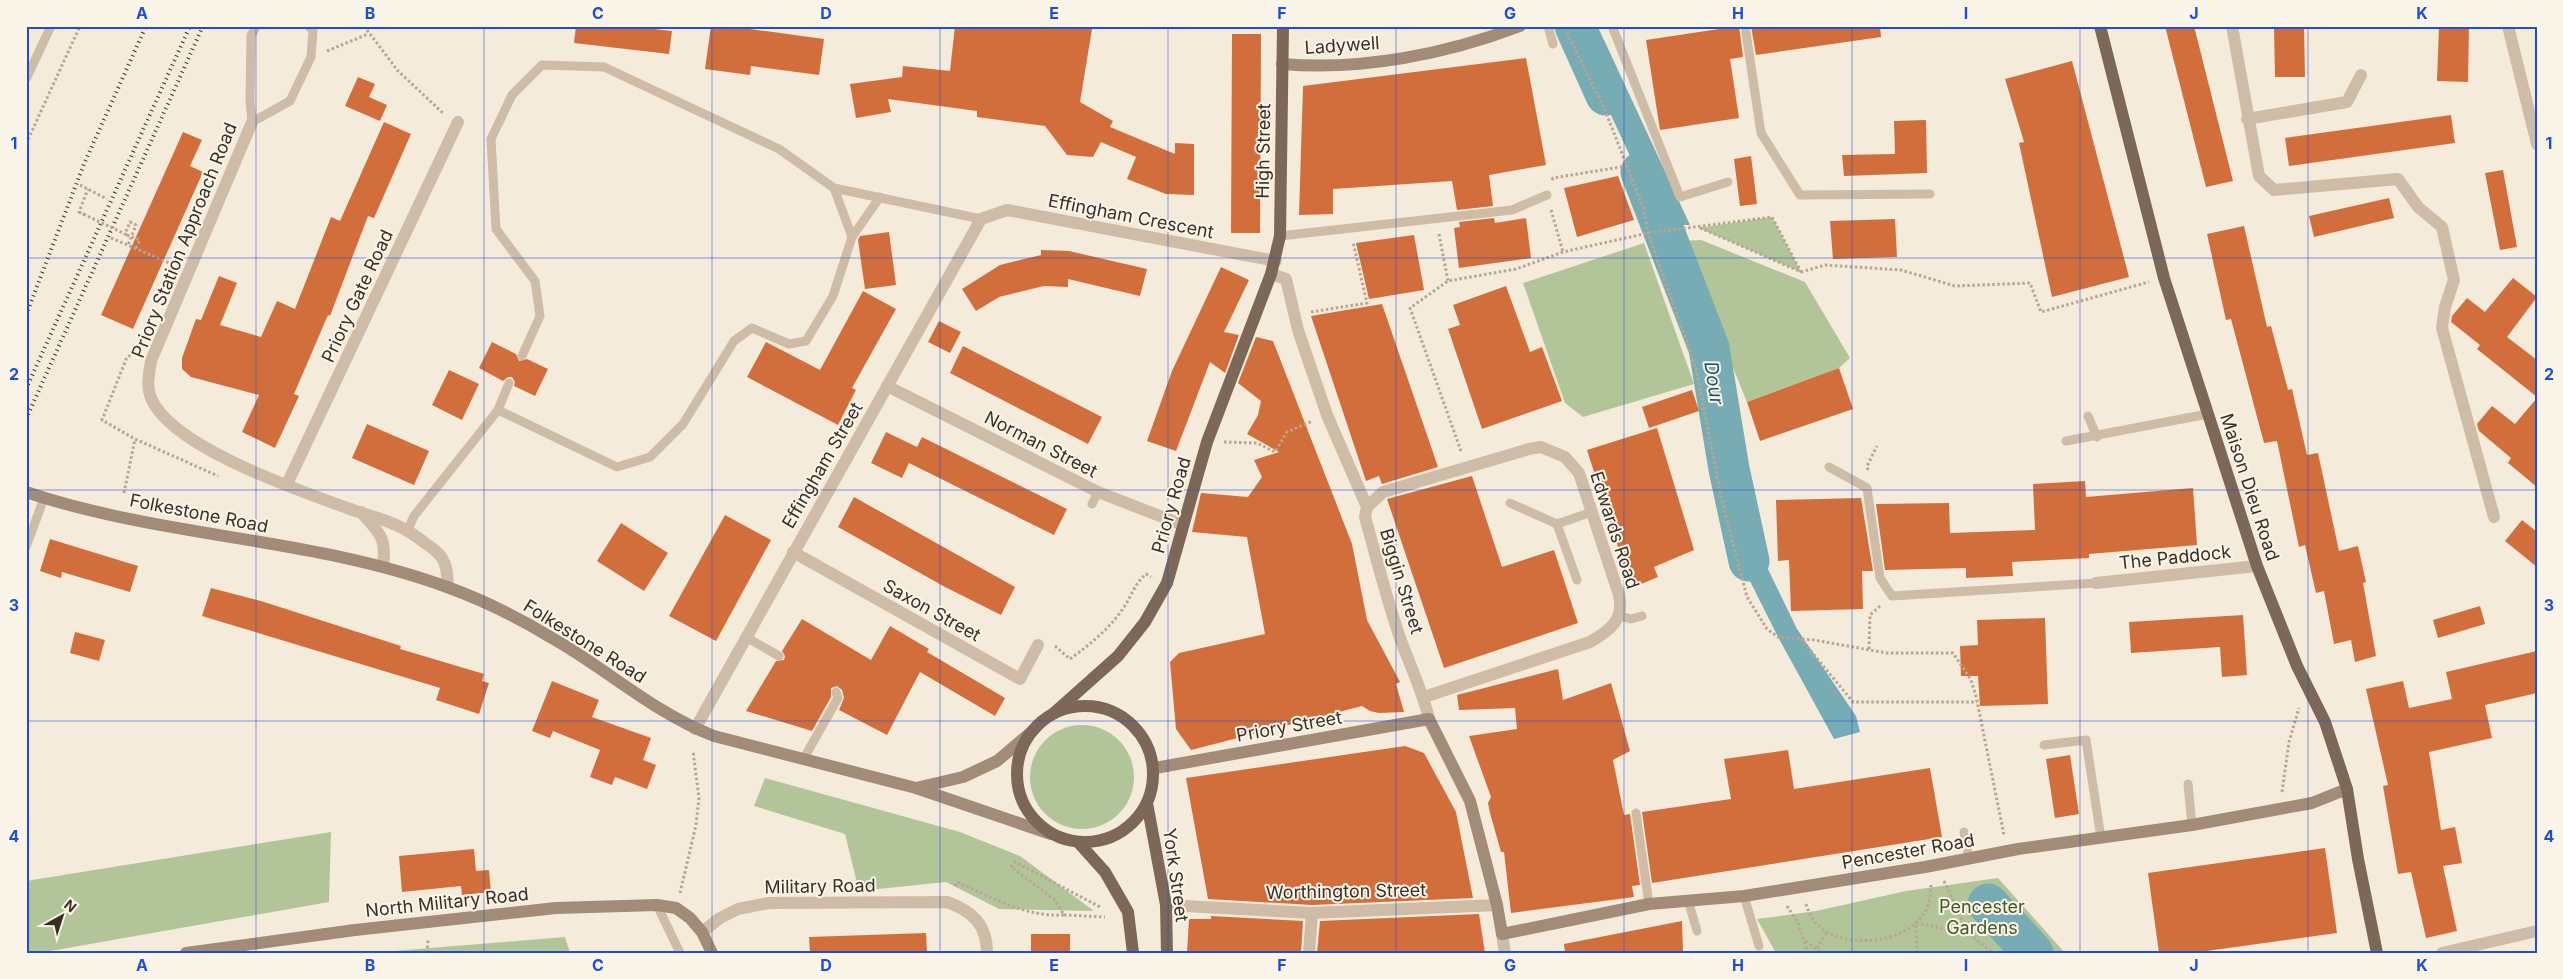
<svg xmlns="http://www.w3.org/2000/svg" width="2563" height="979" font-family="Inter,sans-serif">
<rect width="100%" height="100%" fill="#f4ebdb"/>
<g fill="#b2c599">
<path d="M 1772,217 L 1801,272 L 1699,228 Z"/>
<path d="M 1701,240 L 1805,282 L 1850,358 L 1839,368 L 1747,402 L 1681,241 Z"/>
<path d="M 1644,243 L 1694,384 L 1583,417 L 1565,403 L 1523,283 Z"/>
<circle cx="1082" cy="777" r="52"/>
<path d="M 765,778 L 960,832 L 1020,856 L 1094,911 L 999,909 L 946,882 L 859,891 L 845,834 L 754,806 Z"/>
<path d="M 331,832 L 329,902 L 39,953 L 26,953 L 26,881 Z"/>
<path d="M 1998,878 L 2065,953 L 1776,953 L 1757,919 L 1816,911 L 1906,891 Z"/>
<path d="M 565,937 L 570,953 L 369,953 Z"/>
</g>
<g fill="#77acb5">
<path d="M 1604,40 L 1690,225 L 1662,225 L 1578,44 Z"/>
<path d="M 1685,243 L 1733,388 L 1765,563 L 1797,629 L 1856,716 L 1860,732 L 1834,739 L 1778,637 L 1750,581 L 1709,348 L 1667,245 Z"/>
</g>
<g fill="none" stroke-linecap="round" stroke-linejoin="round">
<g stroke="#77acb5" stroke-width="41">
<path d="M 1575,26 L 1606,95"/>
<path d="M 1641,172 L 1709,348 L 1729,469 L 1749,561"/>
<path d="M 1988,904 L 2033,953"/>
</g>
</g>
<g fill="#d26e3b">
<path d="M 576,26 L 628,26 L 672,31 L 669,54 L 574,43 Z"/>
<path d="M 711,26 L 728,26 L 824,39 L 819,75 L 751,66 L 750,75 L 705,69 Z"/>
<path d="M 955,26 L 1075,26 L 1092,29 L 1080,102 L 1113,121 L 1110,127 L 1175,154 L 1175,143 L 1194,144 L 1194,195 L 1166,194 L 1127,179 L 1136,157 L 1101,142 L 1093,157 L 1067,155 L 1045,126 L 977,117 L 977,111 L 888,99 L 891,112 L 856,118 L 850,84 L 902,77 L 903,66 L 950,71 Z"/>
<path d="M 1739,26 L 1743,57 L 1730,59 L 1739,118 L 1660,130 L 1646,40 Z"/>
<path d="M 1751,26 L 1880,26 L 1881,37 L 1756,55 Z"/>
<path d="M 2165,26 L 2194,26 L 2233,181 L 2206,187 Z"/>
<path d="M 2274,26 L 2304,26 L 2305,77 L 2275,77 Z"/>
<path d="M 2439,26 L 2469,26 L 2468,82 L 2437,81 Z"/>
<path d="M 1232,34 L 1261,34 L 1260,233 L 1231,233 Z"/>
<path d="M 1526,58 L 1546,165 L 1489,175 L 1493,206 L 1457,210 L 1452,181 L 1333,189 L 1333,214 L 1299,215 L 1303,86 Z"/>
<path d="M 2072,61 L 2129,277 L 2052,297 L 2019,143 L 2024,142 L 2005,79 Z"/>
<path d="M 358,77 L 375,84 L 369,97 L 387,105 L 380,121 L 345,106 Z"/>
<path d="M 2451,115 L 2455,143 L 2289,166 L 2285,138 Z"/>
<path d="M 1926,120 L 1927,173 L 1844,176 L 1842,155 L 1895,154 L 1894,121 Z"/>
<path d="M 384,122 L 411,134 L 374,218 L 368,216 L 330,316 L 328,315 L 294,394 L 299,396 L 275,448 L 242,432 L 259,395 L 191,377 L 182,369 L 182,358 L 196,319 L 201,320 L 219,276 L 237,283 L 220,325 L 261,337 L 277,301 L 295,309 L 331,217 L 340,221 Z"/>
<path d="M 183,132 L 202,140 L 190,166 L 203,172 L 133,329 L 101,315 Z"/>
<path d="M 1751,156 L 1757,204 L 1740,206 L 1734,159 Z"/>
<path d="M 2503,170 L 2517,247 L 2500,250 L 2485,173 Z"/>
<path d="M 1618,176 L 1634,220 L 1577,237 L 1564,188 Z"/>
<path d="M 2389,198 L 2394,218 L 2314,237 L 2309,216 Z"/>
<path d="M 1494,218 L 1495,223 L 1526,218 L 1531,258 L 1459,268 L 1454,228 L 1460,227 L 1459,222 Z"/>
<path d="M 1895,219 L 1897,257 L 1833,259 L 1830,221 Z"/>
<path d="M 2244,226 L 2267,327 L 2271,326 L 2288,390 L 2292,389 L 2307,455 L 2318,453 L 2339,551 L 2358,546 L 2366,582 L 2363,583 L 2376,656 L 2355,662 L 2351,640 L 2334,644 L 2324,591 L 2316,593 L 2305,545 L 2299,547 L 2277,441 L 2264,443 L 2231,319 L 2226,320 L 2207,234 Z"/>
<path d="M 889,232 L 896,285 L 865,289 L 858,240 L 860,236 Z"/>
<path d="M 1414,235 L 1424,290 L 1369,299 L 1356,243 Z"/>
<path d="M 1041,250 L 1069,251 L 1147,269 L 1140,296 L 1068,279 L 1068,287 L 1044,286 L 999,297 L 976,311 L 962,289 L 1000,265 L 1041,255 Z"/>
<path d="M 1221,267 L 1249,280 L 1224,332 L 1239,335 L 1225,373 L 1210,362 L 1176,451 L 1147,441 L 1172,371 Z"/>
<path d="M 2513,278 L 2537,297 L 2507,337 L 2537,360 L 2537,397 L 2477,349 L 2480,345 L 2451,322 L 2452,316 L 2467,298 L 2485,312 Z"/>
<path d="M 1506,286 L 1530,352 L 1542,347 L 1562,401 L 1482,429 L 1448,329 L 1460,325 L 1453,305 Z"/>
<path d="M 863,291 L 896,309 L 852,388 L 856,390 L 838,425 L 747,377 L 766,342 L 820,370 Z"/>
<path d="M 1382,304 L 1438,467 L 1382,484 L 1379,476 L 1366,481 L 1311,316 Z"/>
<path d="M 939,321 L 961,332 L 950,353 L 928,342 Z"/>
<path d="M 1256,337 L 1273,341 L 1352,544 L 1367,620 L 1400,682 L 1396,684 L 1404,712 L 1379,713 L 1370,711 L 1362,706 L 1191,750 L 1176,729 L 1170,662 L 1179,653 L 1265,634 L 1247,537 L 1192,532 L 1201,493 L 1248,497 L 1262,477 L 1254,460 L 1279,452 L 1247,434 L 1258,415 L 1261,401 L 1238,383 Z"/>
<path d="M 492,342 L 516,354 L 519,361 L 527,359 L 548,369 L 535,396 L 514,386 L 515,382 L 512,377 L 508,377 L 503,381 L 479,368 Z"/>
<path d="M 963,346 L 1102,417 L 1088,444 L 950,373 Z"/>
<path d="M 1839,368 L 1853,409 L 1760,441 L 1747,402 Z"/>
<path d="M 449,370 L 479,384 L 462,420 L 432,405 Z"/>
<path d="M 1692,390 L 1699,411 L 1649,428 L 1642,407 Z"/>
<path d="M 2537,398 L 2537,487 L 2508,463 L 2511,458 L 2479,431 L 2477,424 L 2492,406 L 2515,424 Z"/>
<path d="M 367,424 L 429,451 L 414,485 L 352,458 Z"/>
<path d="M 1657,428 L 1694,550 L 1654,567 L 1658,577 L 1634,587 L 1631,577 L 1628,578 L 1587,450 Z"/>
<path d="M 886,432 L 917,447 L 922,437 L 1067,509 L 1054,535 L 909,463 L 902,478 L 871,463 Z"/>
<path d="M 1472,476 L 1502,567 L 1554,550 L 1578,623 L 1444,668 L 1387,499 Z"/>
<path d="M 2085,481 L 2086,497 L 2193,488 L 2197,545 L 2089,554 L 2089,558 L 2012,562 L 2013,576 L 1966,578 L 1966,568 L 1885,570 L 1876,504 L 1949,503 L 1950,533 L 2035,530 L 2033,484 Z"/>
<path d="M 854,497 L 1015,587 L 1001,615 L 945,587 L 838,527 Z"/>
<path d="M 1861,498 L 1873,571 L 1862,571 L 1863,609 L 1791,611 L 1789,560 L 1778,561 L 1776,500 Z"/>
<path d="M 725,515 L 771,540 L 716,641 L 669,616 Z"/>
<path d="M 2522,520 L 2537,532 L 2537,567 L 2505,541 Z"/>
<path d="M 621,523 L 668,553 L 644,591 L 597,561 Z"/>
<path d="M 50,539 L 138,566 L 130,592 L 62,572 L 61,578 L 40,571 Z"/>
<path d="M 211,588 L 261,601 L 401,646 L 400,649 L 484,674 L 482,681 L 489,683 L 479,714 L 436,700 L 440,688 L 202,616 Z"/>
<path d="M 2480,606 L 2485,624 L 2438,638 L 2433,620 Z"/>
<path d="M 2243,615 L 2247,675 L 2222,677 L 2220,647 L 2131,653 L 2129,622 Z"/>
<path d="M 2045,618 L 2048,704 L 1980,706 L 1978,676 L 1961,676 L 1960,646 L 1978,645 L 1977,620 Z"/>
<path d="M 802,619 L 871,660 L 890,626 L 929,649 L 927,652 L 1005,698 L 995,716 L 920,672 L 887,735 L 839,710 L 844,698 L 842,690 L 837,686 L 831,688 L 831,697 L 812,731 L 746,711 L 776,661 L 784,660 L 785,656 L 782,651 Z"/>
<path d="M 75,632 L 105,640 L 99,661 L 70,653 Z"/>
<path d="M 2537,651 L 2537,693 L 2485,705 L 2492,738 L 2429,752 L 2441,830 L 2455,827 L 2462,863 L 2443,866 L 2457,931 L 2426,938 L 2411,872 L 2398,874 L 2383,786 L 2388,785 L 2366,689 L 2403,681 L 2409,708 L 2452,699 L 2446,672 Z"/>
<path d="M 1558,669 L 1563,700 L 1611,683 L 1630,751 L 1613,760 L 1624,815 L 1630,814 L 1640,885 L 1632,886 L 1634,897 L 1511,913 L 1504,852 L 1501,852 L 1490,813 L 1488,803 L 1491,797 L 1469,736 L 1517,729 L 1515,708 L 1459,710 L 1457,695 Z"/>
<path d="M 552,681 L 599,700 L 592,717 L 651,738 L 643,760 L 656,765 L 647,789 L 615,777 L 612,785 L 590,777 L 600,750 L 553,731 L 550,738 L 532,731 Z"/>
<path d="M 1405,746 L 1424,753 L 1456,812 L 1473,898 L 1312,905 L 1208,899 L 1186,778 Z"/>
<path d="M 1788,750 L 1794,789 L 1930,768 L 1942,837 L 1652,883 L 1642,812 L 1731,799 L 1724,759 Z"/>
<path d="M 2070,755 L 2079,814 L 2055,818 L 2046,759 Z"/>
<path d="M 2325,848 L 2337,933 L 2192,953 L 2159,953 L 2148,873 Z"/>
<path d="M 474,849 L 476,871 L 489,870 L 491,892 L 462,895 L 461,886 L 402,892 L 399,856 Z"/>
<path d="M 1479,914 L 1485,953 L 1317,953 L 1320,921 Z"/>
<path d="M 1211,916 L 1303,921 L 1301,953 L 1187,953 L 1189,919 L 1211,919 Z"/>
<path d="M 1682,921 L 1683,953 L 1565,953 L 1564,944 Z"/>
<path d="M 926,933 L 927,953 L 810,953 L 809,937 Z"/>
<rect x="1031" y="934" width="39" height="19"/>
</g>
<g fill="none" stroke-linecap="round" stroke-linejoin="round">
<g stroke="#baa68f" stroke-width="3" stroke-dasharray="2.5 2.5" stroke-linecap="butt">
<path d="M 364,26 L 398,71 L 444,114"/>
<path d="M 1567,33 L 1605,110 L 1644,210 L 1648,233 L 1696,369 L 1721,497 L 1747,597 L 1767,629 L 1778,637 L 1814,640 L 1887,653 L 1953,653 L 1971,680 L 1976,696 L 2004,835"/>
<path d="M 327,51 L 368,34"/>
<path d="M 26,144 L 80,26"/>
<path d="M 1552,180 L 1553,178 L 1627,166"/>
<path d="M 80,185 L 107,199"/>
<path d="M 1551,210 L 1563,252"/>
<path d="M 85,215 L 79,212 L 88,189"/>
<path d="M 1700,228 L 1801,272 L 1825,265 L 1901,270 L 1955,286 L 2030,283 L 2041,312 L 2149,282"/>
<path d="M 1439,234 L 1448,281"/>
<path d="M 127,235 L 125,234 L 130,222 L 136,225 L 128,245"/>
<path d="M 111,238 L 174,265"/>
<path d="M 136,248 L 140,240"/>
<path d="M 1311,312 L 1367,303 L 1353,242"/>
<path d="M 135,353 L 127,357 L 102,420 L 135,439 L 218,476"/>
<path d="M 1224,442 L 1257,443 L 1275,452 L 1287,432 L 1312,421"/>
<path d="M 1461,451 L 1410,308 L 1448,281 L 1516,269 L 1563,252 L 1648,233 L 1772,217 L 1801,272"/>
<path d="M 1868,470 L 1867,466 L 1877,446"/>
<path d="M 124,493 L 135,439"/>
<path d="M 1801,639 L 1853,702 L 1977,702"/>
<path d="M 1055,646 L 1070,659 C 1089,645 1108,630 1122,610 C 1131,598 1134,584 1146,574 L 1151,577"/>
<path d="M 1869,649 L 1870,615 L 1880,606"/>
<path d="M 2282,792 L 2289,742 L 2299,708"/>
<path d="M 1944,881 L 1968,933"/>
<path d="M 955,886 L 957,882 C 991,897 1025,917 1064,915 L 1055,900 L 1011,867 L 1015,862 L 1100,907"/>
<path d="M 680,893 L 696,825 L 699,798 L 693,751"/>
<path d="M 1806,904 C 1808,910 1811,917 1814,921 C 1837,951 1906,945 1924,913 C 1930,904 1931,894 1931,884"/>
<path d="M 1787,906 L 1798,923 L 1808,953"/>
<path d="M 1064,915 L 1105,917"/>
<path d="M 1806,941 L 1821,953"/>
<path d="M 1817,948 L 1827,932"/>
<path d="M 427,953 L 428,940"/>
<path d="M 1917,953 L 1916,923 L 1968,933 L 1993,953"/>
</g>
<g stroke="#cebca6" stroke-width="9">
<path d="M 257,26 L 251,35 L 250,102 L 252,122 L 290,101 L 311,57 L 313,30 L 308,26"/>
<path d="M 1548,26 L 1553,44"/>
<path d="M 1612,26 L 1680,197 L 1728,182"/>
<path d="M 1745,26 L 1761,133 L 1800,195 L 1930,194"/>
<path d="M 26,79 L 51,26"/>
<path d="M 1280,236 L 1512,210 L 1547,195"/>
<path d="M 852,237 L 880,197"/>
<path d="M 522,356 L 540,316 L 535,281 L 496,229 L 491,139 L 512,95 L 542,65 L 604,67 L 779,149 L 834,188 L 981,219"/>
<path d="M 509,383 L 498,410 L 617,467 L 650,457 L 683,424 L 734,341 L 752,328 L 789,344 L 806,341 L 833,296 L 852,237 L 834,188"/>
<path d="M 2088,416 L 2097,437"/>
<path d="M 2066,441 L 2208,414"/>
<path d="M 1829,467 L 1867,488 L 1880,578 L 1892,596 L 2096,583"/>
<path d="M 1510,503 L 1557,524"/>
<path d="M 1092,504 L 1098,492"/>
<path d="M 408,529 L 414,516 L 498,410"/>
<path d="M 26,547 L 44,498"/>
<path d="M 1577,580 L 1557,524 L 1592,512"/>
<path d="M 1620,616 L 1631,619 L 1642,616"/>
<path d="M 746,637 L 779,656"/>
<path d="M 2044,745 L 2086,740 L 2101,838"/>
<path d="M 804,758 L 838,698 L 836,692"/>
<path d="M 2188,784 L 2192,825"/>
<path d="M 1636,813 L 1649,904"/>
<path d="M 1964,832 L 1969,858"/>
<path d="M 1744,896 L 1759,946"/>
<path d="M 1688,900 L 1697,931"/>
<path d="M 657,905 L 680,953"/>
</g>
<g stroke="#cebca6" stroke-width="12">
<path d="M 2232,26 L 2259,176 L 2274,190 L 2398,179 L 2418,207 L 2442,227 L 2454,280 L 2445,307 L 2442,328 L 2494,517"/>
<path d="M 2508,26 L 2537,144"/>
<path d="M 2247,119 L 2347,102 L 2361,75"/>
<path d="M 252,122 L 151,361 C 149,375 146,385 151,398 C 171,447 298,490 347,508 C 378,519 398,521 425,543 C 431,547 438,552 442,558 C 448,567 447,577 448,587"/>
<path d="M 1271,274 L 1286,279 L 1298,330 L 1327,415 L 1367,507 L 1365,517 C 1376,556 1386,597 1399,635 C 1409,664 1422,689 1429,719"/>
<path d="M 887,386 L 1098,492 L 1183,525"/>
<path d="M 287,484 L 458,122"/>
<path d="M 1367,507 L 1383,492 L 1529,449 L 1541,447 L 1565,457 L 1579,473 L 1619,595 C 1625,620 1609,631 1590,642 L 1424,697"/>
<path d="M 361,512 C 379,533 387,537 383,565"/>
<path d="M 793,552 L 1020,679 L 1038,645"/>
<path d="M 2096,583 L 2257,566"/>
<path d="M 695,729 L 981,219 L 1007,210 L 1276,261"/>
<path d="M 1166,905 L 1312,913 L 1497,905"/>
<path d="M 702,932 L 720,918 L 738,909 L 769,903 L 947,902 C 972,911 987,924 987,953"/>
<path d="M 1502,934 L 1505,953"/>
<path d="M 1309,953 L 1312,913"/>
<path d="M 2442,953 L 2537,931"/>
</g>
<g stroke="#a28b77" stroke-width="12">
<path d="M 1282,64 C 1361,71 1447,54 1520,26"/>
<path d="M 26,492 C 163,538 311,537 447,587 C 483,600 519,618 552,638 C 607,669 654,713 714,736 L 916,788 L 1051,834"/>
<path d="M 1155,768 L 1429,719 L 1470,801 L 1497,905 L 1502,934 L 1649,904 L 1744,896 L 1925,867 L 2018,849 L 2192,825 L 2312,803 L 2347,789"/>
<path d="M 916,788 L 963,777 L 997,761 L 1029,734"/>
<path d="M 186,953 L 355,930 L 556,908 L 657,905 L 676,908 L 690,918 L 702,932 L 712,953"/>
</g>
<g stroke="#7d6757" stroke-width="12">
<path d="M 2100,26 L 2164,278 L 2208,414 L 2257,566 L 2297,666 L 2325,722 L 2347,789 L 2358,859 L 2377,953"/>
<circle cx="1085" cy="774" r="68"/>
<path d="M 1054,713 L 1118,656 L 1145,622 L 1167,583 L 1207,442 L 1271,274 L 1280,236 L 1283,26"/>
<path d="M 1147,803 L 1166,905 L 1167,953"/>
<path d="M 1078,842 L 1105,872 L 1128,912 L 1133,953"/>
</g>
<g stroke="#392f27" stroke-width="4" stroke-dasharray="1 4" stroke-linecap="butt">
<path d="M 26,315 L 84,164 L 146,26"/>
<path d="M 26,389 L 190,26"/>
<path d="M 26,419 L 203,26"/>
</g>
<g stroke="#baa68f" stroke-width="3" stroke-dasharray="2.5 2.5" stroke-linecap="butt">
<path d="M 79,212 L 125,234"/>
<path d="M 127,235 L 140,240"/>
</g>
</g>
<path fill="none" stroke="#1d4ed8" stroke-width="1" stroke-opacity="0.55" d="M 256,26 L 256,953M 484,26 L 484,953M 712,26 L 712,953M 940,26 L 940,953M 1168,26 L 1168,953M 1396,26 L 1396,953M 1624,26 L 1624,953M 1852,26 L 1852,953M 2080,26 L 2080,953M 2308,26 L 2308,953M 26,258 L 2537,258M 26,490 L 2537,490M 26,721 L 2537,721"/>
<g text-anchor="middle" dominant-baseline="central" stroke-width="4" stroke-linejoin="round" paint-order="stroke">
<g font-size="18" fill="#392f27" stroke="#fbf4e8">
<text transform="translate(1342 45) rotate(-4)">Ladywell</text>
<text transform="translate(1263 151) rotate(-89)">High Street</text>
<text transform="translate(1131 216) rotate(11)">Effingham Crescent</text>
<text transform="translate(184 240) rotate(-68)">Priory Station Approach Road</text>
<text transform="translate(357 296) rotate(-65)">Priory Gate Road</text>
<text transform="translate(1041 444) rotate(27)">Norman Street</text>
<text transform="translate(822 465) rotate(-60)">Effingham Street</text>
<text transform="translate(2250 487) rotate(72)">Maison Dieu Road</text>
<text transform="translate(1171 505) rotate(-74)">Priory Road</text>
<text transform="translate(199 513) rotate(11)">Folkestone Road</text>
<text transform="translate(1615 530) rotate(72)">Edwards Road</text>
<text transform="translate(2175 557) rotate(-6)">The Paddock</text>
<text transform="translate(1402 581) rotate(73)">Biggin Street</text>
<text transform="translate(932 610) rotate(29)">Saxon Street</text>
<text transform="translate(585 641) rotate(32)">Folkestone Road</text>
<text transform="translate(1289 726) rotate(-10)">Priory Street</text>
<text transform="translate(1908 851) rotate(-10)">Pencester Road</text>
<text transform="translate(1176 875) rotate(82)">York Street</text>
<text transform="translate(820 886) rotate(-1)">Military Road</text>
<text transform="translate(1346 891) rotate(-1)">Worthington Street</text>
<text transform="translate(447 902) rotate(-6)">North Military Road</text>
</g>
<g font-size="18" fill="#435a28" stroke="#fbf4e8">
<text x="1982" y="906">Pencester<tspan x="1982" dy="21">Gardens</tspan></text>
</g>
<g font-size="19" font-style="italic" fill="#18545f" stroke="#fbf4e8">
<text transform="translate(1714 383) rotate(81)">Dour</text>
</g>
</g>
<rect width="2563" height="979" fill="none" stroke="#fbf4e8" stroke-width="55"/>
<g transform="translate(62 916) rotate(39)" stroke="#fbf4e8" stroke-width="4" paint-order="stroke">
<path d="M0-4L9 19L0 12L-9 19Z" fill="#392f27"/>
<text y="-8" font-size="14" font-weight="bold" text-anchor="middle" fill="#392f27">N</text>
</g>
<rect x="28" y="28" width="2508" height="924" fill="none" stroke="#1d4ed8" stroke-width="2"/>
<g font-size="16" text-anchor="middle" font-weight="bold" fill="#1d4ed8">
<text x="142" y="19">A</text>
<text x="370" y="19">B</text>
<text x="598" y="19">C</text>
<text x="826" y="19">D</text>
<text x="1054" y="19">E</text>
<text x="1282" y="19">F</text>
<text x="1510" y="19">G</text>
<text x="1738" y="19">H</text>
<text x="1966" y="19">I</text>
<text x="2194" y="19">J</text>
<text x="2422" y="19">K</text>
<text x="14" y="149">1</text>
<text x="2549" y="149">1</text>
<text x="14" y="380">2</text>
<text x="2549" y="380">2</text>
<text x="14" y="611">3</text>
<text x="2549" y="611">3</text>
<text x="14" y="842">4</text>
<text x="2549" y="842">4</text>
<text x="142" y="971">A</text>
<text x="370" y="971">B</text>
<text x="598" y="971">C</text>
<text x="826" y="971">D</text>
<text x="1054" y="971">E</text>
<text x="1282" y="971">F</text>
<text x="1510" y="971">G</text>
<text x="1738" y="971">H</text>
<text x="1966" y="971">I</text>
<text x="2194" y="971">J</text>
<text x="2422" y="971">K</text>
</g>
</svg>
